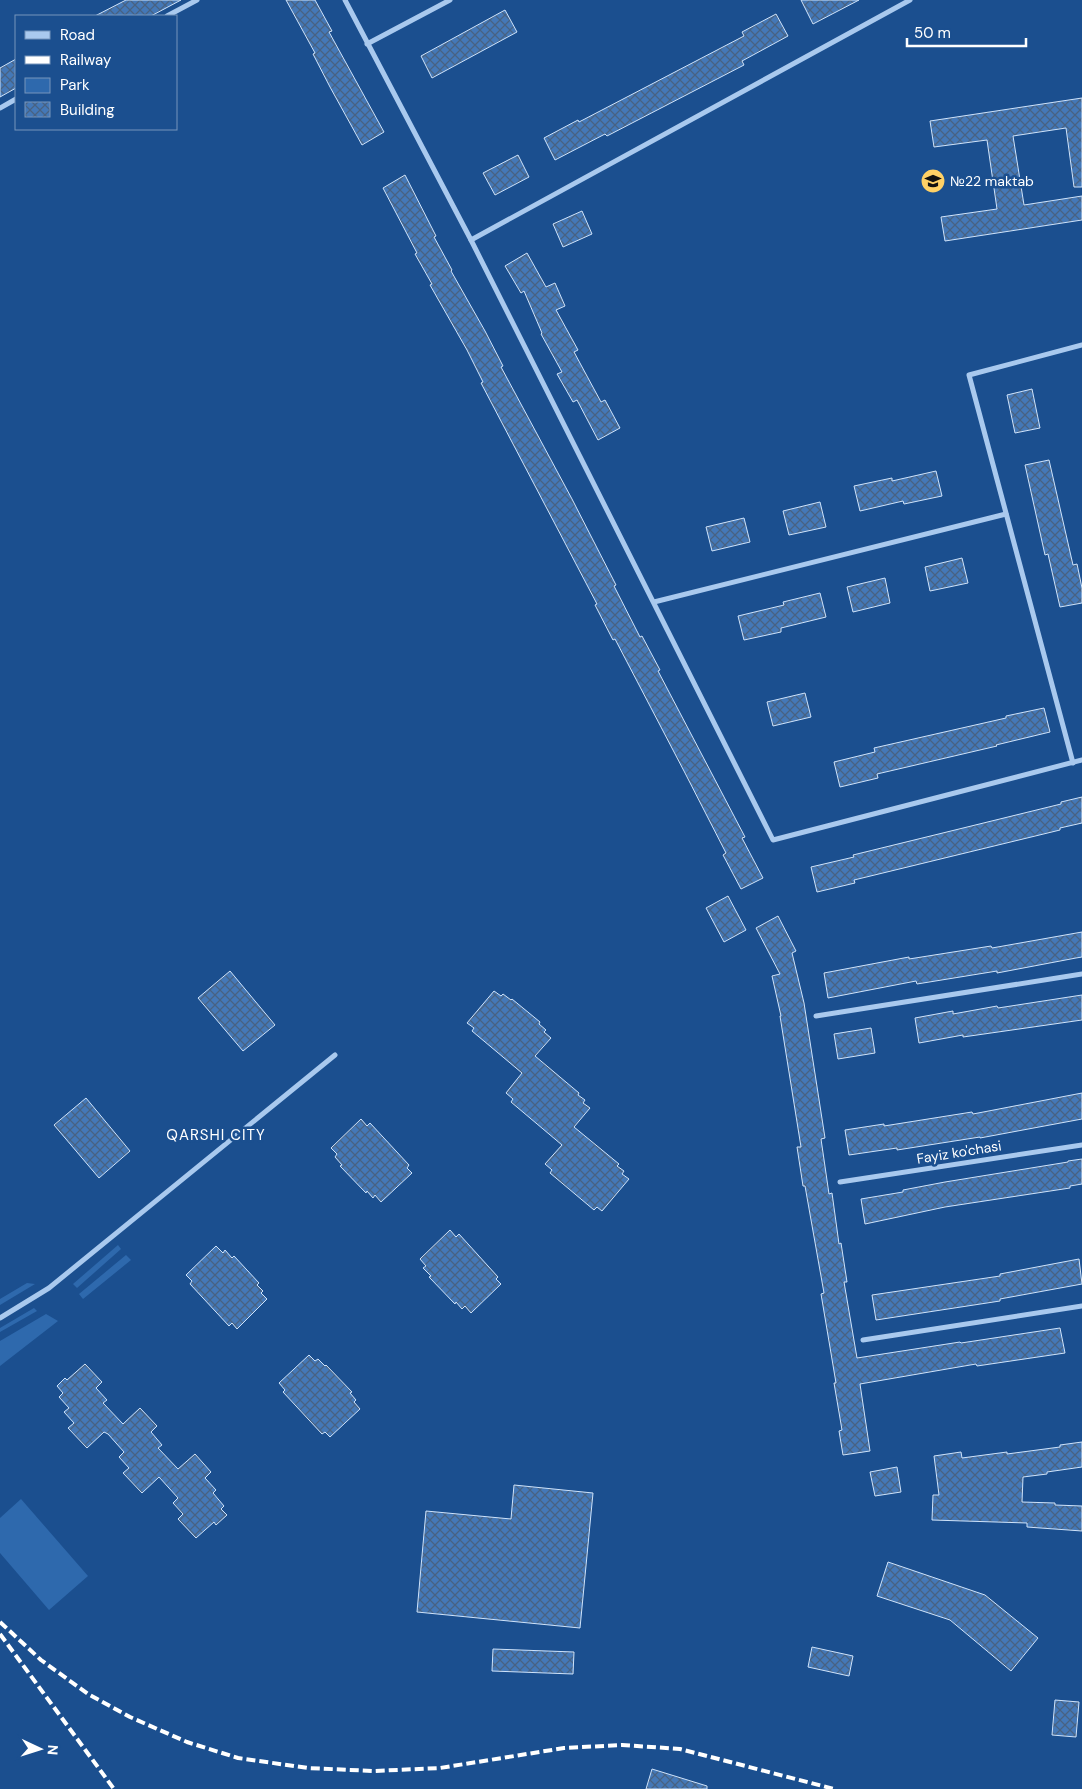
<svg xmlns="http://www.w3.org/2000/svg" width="1082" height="1789" font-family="'DM Sans',sans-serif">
<defs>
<pattern id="building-cross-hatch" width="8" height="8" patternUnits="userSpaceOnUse" patternTransform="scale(1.25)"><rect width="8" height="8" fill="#4478b7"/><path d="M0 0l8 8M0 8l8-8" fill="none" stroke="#486282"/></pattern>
</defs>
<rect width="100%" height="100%" fill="#1b4f8f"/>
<g fill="#2e69ad">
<path d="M 118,1245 L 121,1249 L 77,1288 L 73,1284 Z"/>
<path d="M 126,1255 L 131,1260 L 83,1299 L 79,1294 Z"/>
<path d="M 27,1283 L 35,1284 L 0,1305 L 0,1299 Z"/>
<path d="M 34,1308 L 37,1311 L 0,1332 L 0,1328 Z"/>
<path d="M 46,1314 L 58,1321 L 0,1366 L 0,1341 Z"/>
<path d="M 21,1499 L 88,1576 L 49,1610 L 0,1553 L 0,1518 Z"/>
</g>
<g fill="url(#building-cross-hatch)" stroke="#cfe3fa">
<path d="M 126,0 L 181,0 L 151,16 L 95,16 Z"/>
<path d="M 286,0 L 315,0 L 332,31 L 329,32 L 384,132 L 362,145 L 330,87 L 313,54 L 315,53 Z"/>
<path d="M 801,0 L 859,0 L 813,24 Z"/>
<path d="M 505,10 L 517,32 L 432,78 L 421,56 Z"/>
<path d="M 776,14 L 788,36 L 742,61 L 744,65 L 607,136 L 605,134 L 555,160 L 544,138 L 578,120 L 579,122 L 744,36 L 742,32 Z"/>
<path d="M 16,59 L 16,88 L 0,97 L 0,68 Z"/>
<path d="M 1082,98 L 1082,187 L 1074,187 L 1066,128 L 1013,136 L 1024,205 L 1082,196 L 1082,220 L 945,241 L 941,217 L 997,209 L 987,140 L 934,147 L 930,121 Z"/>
<path d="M 518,155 L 529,177 L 495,195 L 483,173 Z"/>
<path d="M 405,175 L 436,236 L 434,237 L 452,270 L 451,271 L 485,331 L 503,366 L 501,367 L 572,499 L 616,585 L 614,586 L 640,637 L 642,636 L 660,670 L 658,671 L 745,837 L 742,838 L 763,878 L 741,889 L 723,855 L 726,853 L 685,773 L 615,639 L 613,640 L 595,605 L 597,604 L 481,383 L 483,382 L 467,350 L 430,285 L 432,284 L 415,254 L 417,253 L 383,188 Z"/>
<path d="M 582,211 L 592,234 L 563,247 L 553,224 Z"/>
<path d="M 527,253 L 546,287 L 555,283 L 565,306 L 556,310 L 578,350 L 574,352 L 601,402 L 605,400 L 620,428 L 598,440 L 577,400 L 573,402 L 557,374 L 562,372 L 541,334 L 542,333 L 524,291 L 521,293 L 505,266 Z"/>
<path d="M 1032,389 L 1040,428 L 1015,433 L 1007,395 Z"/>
<path d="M 1049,460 L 1073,565 L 1077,564 L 1082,588 L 1082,603 L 1060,607 L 1048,554 L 1045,555 L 1025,465 Z"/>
<path d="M 936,471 L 942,496 L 904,504 L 903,501 L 860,511 L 854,486 L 892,478 L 892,481 Z"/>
<path d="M 820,502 L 826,527 L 789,535 L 783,511 Z"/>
<path d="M 744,518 L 750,542 L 712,551 L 706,527 Z"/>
<path d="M 962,558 L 968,583 L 930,591 L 925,567 Z"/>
<path d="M 885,578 L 890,603 L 853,612 L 847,587 Z"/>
<path d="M 820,593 L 826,617 L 781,628 L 781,632 L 744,640 L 738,616 L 784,605 L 783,602 Z"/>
<path d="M 805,693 L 811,717 L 773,726 L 767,702 Z"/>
<path d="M 1044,708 L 1050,732 L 996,745 L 997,746 L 877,774 L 878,778 L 840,787 L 834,762 L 875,752 L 874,748 L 1006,718 L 1006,716 Z"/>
<path d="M 1082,797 L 1082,823 L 1060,828 L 1060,830 L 854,880 L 855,883 L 817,892 L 811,867 L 854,857 L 853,855 L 1061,804 L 1061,802 Z"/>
<path d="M 728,896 L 746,930 L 724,942 L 706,908 Z"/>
<path d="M 778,916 L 796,951 L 792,953 L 804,1003 L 825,1138 L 821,1139 L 829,1194 L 832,1193 L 839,1244 L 841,1243 L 847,1282 L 844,1282 L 857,1358 L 960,1342 L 961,1343 L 1060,1328 L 1065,1353 L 977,1366 L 976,1364 L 860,1384 L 870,1451 L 843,1455 L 839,1431 L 842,1430 L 834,1383 L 836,1383 L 821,1294 L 824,1293 L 805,1186 L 803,1186 L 797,1147 L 801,1147 L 780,1016 L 781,1016 L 772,976 L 780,974 L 756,928 Z"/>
<path d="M 1082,932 L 1082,957 L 1076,958 L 997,973 L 997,971 L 917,984 L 916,981 L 828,998 L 824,973 L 909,957 L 909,959 L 991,946 L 992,948 Z"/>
<path d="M 230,971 L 275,1025 L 243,1051 L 198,998 Z"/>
<path d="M 494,991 L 501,996 L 503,994 L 511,1000 L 512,999 L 540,1022 L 539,1024 L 546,1030 L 544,1032 L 551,1038 L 535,1056 L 579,1093 L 578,1095 L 585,1100 L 583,1103 L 590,1108 L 574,1127 L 619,1164 L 617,1166 L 624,1171 L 622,1174 L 629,1179 L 602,1211 L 597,1207 L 594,1210 L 550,1173 L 552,1170 L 545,1164 L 562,1145 L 511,1102 L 513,1099 L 506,1093 L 522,1073 L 472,1031 L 474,1028 L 467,1023 Z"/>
<path d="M 1082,995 L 1082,1020 L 963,1037 L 963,1035 L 919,1043 L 915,1018 L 953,1011 L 953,1014 L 997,1006 L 998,1008 Z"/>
<path d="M 871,1028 L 875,1053 L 838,1059 L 834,1034 Z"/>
<path d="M 1082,1093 L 1082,1119 L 980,1138 L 980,1137 L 897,1150 L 897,1148 L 849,1155 L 845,1130 L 884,1124 L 884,1126 L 972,1112 L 973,1114 Z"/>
<path d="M 86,1098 L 130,1151 L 99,1178 L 54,1125 Z"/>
<path d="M 361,1119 L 367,1126 L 370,1123 L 409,1165 L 407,1168 L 412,1173 L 381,1202 L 375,1195 L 373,1198 L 367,1191 L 366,1193 L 340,1166 L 342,1165 L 335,1157 L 337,1154 L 331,1148 Z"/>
<path d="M 1082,1159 L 1082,1184 L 1070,1186 L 1070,1188 L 945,1207 L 865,1224 L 861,1199 L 903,1192 L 903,1190 L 945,1182 L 1068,1162 L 1068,1161 Z"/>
<path d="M 450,1230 L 456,1237 L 459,1234 L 498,1277 L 496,1279 L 501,1284 L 471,1313 L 465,1306 L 462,1309 L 456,1302 L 455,1304 L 429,1277 L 431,1276 L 423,1268 L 426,1266 L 420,1259 Z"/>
<path d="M 216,1246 L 223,1253 L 225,1250 L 232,1258 L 234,1256 L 259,1283 L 257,1285 L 263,1291 L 261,1293 L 267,1299 L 237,1329 L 232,1323 L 229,1326 L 190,1284 L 192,1281 L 186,1275 Z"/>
<path d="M 1079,1259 L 1082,1284 L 1000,1299 L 1000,1301 L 876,1320 L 872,1295 L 1000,1276 L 1000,1274 Z"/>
<path d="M 309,1355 L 315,1361 L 318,1359 L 325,1366 L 326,1365 L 352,1392 L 350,1393 L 356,1400 L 354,1402 L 360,1409 L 330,1437 L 325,1432 L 322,1434 L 283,1392 L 285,1390 L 279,1383 Z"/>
<path d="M 85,1364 L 102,1382 L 96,1388 L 107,1400 L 103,1403 L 123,1424 L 140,1408 L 157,1426 L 151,1432 L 162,1445 L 158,1448 L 178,1469 L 195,1454 L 211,1472 L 205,1478 L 216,1490 L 213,1493 L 224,1506 L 221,1509 L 227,1515 L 216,1525 L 214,1522 L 196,1538 L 178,1519 L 183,1514 L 173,1503 L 178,1498 L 159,1477 L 142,1493 L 123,1473 L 129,1468 L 119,1457 L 124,1452 L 108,1434 L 104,1432 L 87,1448 L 68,1428 L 74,1423 L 64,1412 L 69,1408 L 59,1397 L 63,1393 L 57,1386 L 65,1378 L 67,1380 Z"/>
<path d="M 1082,1442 L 1082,1467 L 1047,1472 L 1047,1474 L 1023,1477 L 1022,1502 L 1055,1503 L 1055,1505 L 1082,1506 L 1082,1531 L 1027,1527 L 1027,1523 L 932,1520 L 933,1495 L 939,1495 L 934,1456 L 961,1452 L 962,1458 L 1007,1452 L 1007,1454 L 1060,1447 L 1060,1445 Z"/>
<path d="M 897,1467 L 901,1492 L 875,1496 L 870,1472 Z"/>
<path d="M 514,1485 L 593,1493 L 580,1628 L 417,1612 L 426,1511 L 511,1519 Z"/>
<path d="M 888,1562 L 985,1595 L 1038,1638 L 1011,1671 L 950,1620 L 877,1596 Z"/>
<path d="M 812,1647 L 853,1656 L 849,1676 L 808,1667 Z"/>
<path d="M 493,1649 L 574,1652 L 573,1674 L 492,1671 Z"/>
<path d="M 1055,1700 L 1079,1702 L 1076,1737 L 1052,1735 Z"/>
<path d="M 652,1769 L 707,1786 L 707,1789 L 646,1789 Z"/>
</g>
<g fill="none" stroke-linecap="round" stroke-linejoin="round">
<g stroke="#a9c9ee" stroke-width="5">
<path d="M 345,0 L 471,240 L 773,840 L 1082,760"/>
<path d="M 167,16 L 197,0"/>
<path d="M 367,44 L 450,0"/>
<path d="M 0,108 L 16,99"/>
<path d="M 471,240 L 910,0"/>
<path d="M 654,602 L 1006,514"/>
<path d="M 1073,763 L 969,375 L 1082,345"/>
<path d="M 816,1016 L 1082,974"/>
<path d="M 840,1182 L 1082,1145"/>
<path d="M 0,1318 L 49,1288 L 335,1055"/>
<path d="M 863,1340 L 1082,1306"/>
</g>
<g stroke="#fff" stroke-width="4" stroke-dasharray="9 4" stroke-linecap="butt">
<path d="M 0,1622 L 41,1660 L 88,1694 L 130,1717 L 187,1742 L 238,1758 L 308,1768 L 374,1771 L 440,1768 L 564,1748 L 622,1745 L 680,1749 L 834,1789"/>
<path d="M 0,1634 L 114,1789"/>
</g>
</g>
<defs>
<symbol id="school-disc" viewBox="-11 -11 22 22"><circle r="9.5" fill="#ffd166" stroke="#1b4f8f"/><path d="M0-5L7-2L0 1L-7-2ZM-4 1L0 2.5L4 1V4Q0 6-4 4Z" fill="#111"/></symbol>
</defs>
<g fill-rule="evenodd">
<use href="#school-disc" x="919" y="167" width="28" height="28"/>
</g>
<g text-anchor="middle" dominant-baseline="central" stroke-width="5" stroke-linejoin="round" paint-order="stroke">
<g font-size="14" fill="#fff" stroke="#1b4f8f" text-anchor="start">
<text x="950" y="181">№22 maktab</text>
</g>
<g font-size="14" fill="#fff" stroke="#1b4f8f">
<text transform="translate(959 1152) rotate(-9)">Fayiz ko'chasi</text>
</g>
<g font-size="15" letter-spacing="1" fill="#fff" stroke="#1b4f8f">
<text x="216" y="1135">QARSHI CITY</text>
</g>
</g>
<rect x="15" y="15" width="162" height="115" fill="#1b4f8f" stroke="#7695bc"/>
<rect x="25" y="31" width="25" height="8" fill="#a9c9ee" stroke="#7695bc"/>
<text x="60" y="40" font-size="15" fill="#ffffff">Road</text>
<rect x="25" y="56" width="25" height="8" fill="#ffffff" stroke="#7695bc"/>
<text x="60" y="65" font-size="15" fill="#ffffff">Railway</text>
<rect x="25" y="78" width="25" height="15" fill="#2e69ad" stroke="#7695bc"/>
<text x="60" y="90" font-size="15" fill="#ffffff">Park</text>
<rect x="25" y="102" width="25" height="15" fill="url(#building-cross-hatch)" stroke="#7695bc"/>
<text x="60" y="115" font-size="15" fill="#ffffff">Building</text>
<g transform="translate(40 1749) rotate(94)" stroke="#1b4f8f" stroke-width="4" paint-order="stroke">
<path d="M0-4L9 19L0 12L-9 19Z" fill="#ffffff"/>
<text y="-8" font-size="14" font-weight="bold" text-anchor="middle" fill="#ffffff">N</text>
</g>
<path d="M907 38v8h119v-8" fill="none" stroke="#ffffff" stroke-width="2.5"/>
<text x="914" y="38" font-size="15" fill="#ffffff" stroke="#1b4f8f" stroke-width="4" paint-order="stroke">50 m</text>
</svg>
